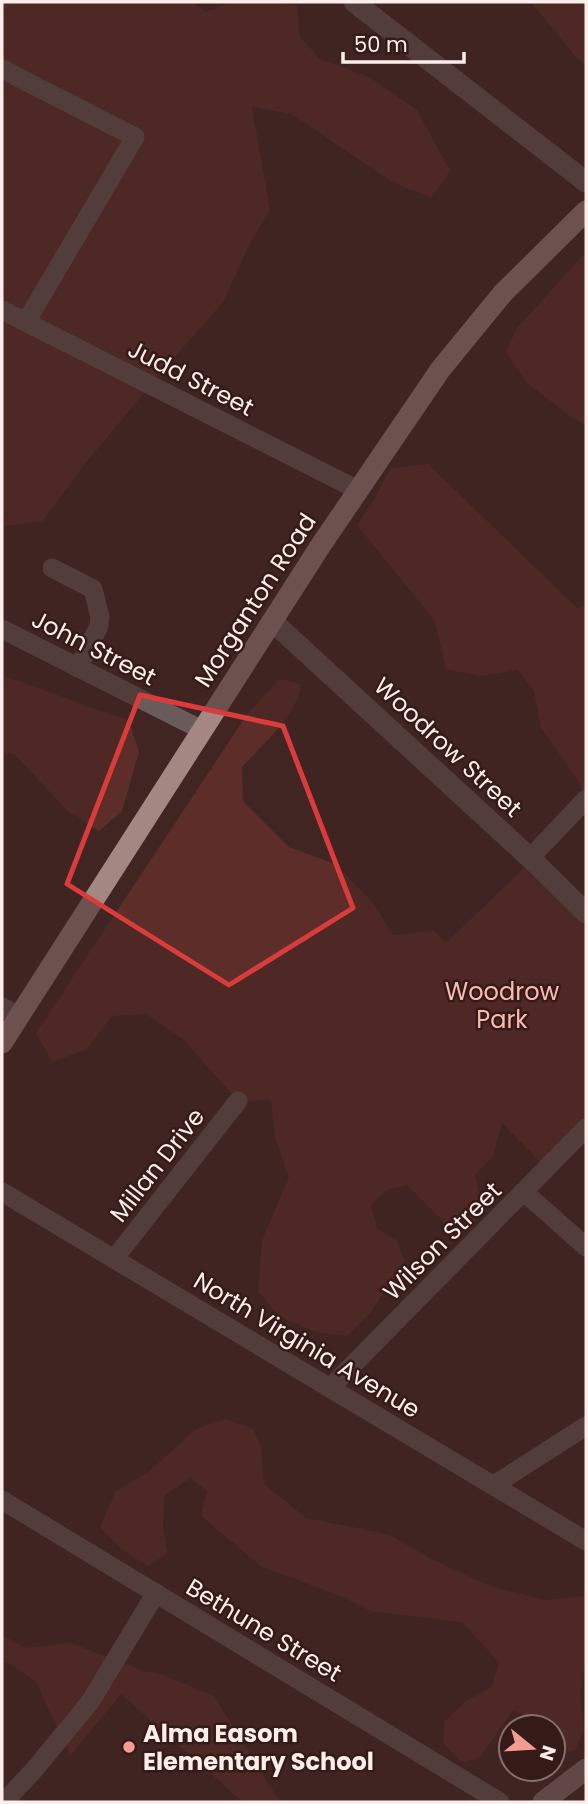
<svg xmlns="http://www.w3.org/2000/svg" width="588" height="1804" font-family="Poppins,sans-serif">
<rect width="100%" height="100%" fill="#402522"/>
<g fill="#5d2d29">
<path d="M 2,2 L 192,2 L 206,12 L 232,2 L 276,2 L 297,6 L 300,37 L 320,59 L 369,77 L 417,110 L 450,171 L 431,198 L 392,182 L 292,114 L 252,107 L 270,210 L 251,241 L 223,302 L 165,368 L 83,466 L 43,521 L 2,526 Z"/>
<path d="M 531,2 L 586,2 L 586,66 L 577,58 Z"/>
<path d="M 586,252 L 586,425 L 574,419 L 527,383 L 506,352 L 517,328 Z"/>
<path d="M 428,464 L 577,608 L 586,605 L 586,798 L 578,780 L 541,728 L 534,691 L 518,670 L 479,676 L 446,669 L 435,621 L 357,525 L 375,498 L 390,469 Z"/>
<path d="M 2,675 L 129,721 L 139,752 L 122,811 L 99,831 L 68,811 L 14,754 L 2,753 Z"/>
<path d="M 280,679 L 301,684 C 297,716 264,743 242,767 L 243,801 L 289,847 L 335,864 L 373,903 L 393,935 L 434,931 L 446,943 L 524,868 L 586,927 L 586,1116 L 541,1162 L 502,1123 L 493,1156 L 475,1175 L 481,1203 L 472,1230 L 455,1233 L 407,1185 L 386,1190 L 371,1206 L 377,1228 L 397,1241 L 405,1261 L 370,1313 L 347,1336 L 312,1331 L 278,1315 L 258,1291 L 262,1240 L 289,1177 L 275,1137 L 271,1100 L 238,1101 L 183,1039 L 146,1014 L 112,1016 L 87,1049 L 52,1062 L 36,1033 L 248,713 Z"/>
<path d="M 226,1419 L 253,1429 L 261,1447 L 264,1484 L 306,1518 L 388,1534 L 431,1559 L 490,1586 L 546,1600 L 586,1596 L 586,1655 L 580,1697 L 584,1728 L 575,1750 L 553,1755 L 553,1727 L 533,1727 L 531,1721 L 514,1709 L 479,1758 L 462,1762 L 443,1743 L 445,1721 L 466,1701 L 492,1687 L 499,1662 L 462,1622 L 371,1611 L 345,1598 L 261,1566 L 201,1516 L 207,1491 L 190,1478 L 164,1496 L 163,1528 L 168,1553 L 148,1566 L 123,1550 L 100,1528 L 115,1492 L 151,1470 L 196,1429 Z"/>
<path d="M 2,1635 L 26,1648 L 71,1643 L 144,1671 L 163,1675 L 214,1696 L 280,1802 L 243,1802 L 121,1694 L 70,1756 L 36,1682 L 13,1665 L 2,1661 Z"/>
</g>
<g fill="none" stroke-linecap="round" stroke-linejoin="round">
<g stroke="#695b59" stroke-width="19">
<path d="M 2,69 L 135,137 L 26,322"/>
<path d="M 2,310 L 358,490"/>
<path d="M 52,568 L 93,589 L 100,617 L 99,626 L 78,668"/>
<path d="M 2,629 L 202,730"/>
<path d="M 530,858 L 586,799"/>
<path d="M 2,1007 L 19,1016"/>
<path d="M 2,1192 L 586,1541"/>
<path d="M 524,1192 L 586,1247"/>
<path d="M 114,1259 L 238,1101"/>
<path d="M 331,1387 L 586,1128"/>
<path d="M 494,1485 L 586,1426"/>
<path d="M 2,1500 L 500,1802"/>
<path d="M 4,1802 L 34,1770 L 90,1702 L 156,1593"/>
</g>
<g stroke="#695b59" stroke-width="21">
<path d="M 354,2 L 586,182"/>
<path d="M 272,621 L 530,858 L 586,913"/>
</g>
<path stroke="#8a7471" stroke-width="21" d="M 543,1802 L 586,1769"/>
<path stroke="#a48783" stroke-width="21" d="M 2,1043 L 321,545 L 440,370 L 503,293 L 586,211"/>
</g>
<path d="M0 0H588V1804H0ZM 140,695 L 283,726 L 353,908 L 229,985 L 67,884 Z" fill="#402522" fill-opacity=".55" fill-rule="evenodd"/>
<path fill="none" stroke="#da3c3c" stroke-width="5" stroke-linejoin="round" d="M 140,695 L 283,726 L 353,908 L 229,985 L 67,884 Z"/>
<circle fill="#f59c92" stroke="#351b18" stroke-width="2.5" cx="129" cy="1747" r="7"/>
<g text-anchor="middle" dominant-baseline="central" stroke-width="5" stroke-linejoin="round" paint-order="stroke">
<g font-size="24" fill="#fdeeeb" stroke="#351b18">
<text transform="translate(191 378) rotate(27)">Judd Street</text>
<text transform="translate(255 600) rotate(-57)">Morganton Road</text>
<text transform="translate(94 648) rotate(27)">John Street</text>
<text transform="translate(448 747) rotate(43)">Woodrow Street</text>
<text transform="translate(157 1165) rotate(-52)">Millan Drive</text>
<text transform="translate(442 1241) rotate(-45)">Wilson Street</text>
<text transform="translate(307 1345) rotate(31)">North Virginia Avenue</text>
<text transform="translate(264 1630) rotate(31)">Bethune Street</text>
</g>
<g font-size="24" fill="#fcb9b1" stroke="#351b18">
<text x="502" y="991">Woodrow<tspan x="502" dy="28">Park</tspan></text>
</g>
<g font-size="24" font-weight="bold" fill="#fdeeeb" stroke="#351b18" text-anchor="start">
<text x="143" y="1733">Alma Easom<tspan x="143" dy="28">Elementary School</tspan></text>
</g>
</g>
<rect width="588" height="1804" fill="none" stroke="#fdeeeb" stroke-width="7"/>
<g transform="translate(532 1748) rotate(108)"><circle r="33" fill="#351b18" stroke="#856f6c" stroke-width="2"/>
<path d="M0-5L12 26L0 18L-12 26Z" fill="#f59c92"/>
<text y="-10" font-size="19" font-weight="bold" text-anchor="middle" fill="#fdeeeb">N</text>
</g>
<path d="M343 52v10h121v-10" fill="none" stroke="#fdeeeb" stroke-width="3.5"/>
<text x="354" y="52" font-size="21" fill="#fdeeeb" stroke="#351b18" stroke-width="5" paint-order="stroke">50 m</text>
</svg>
